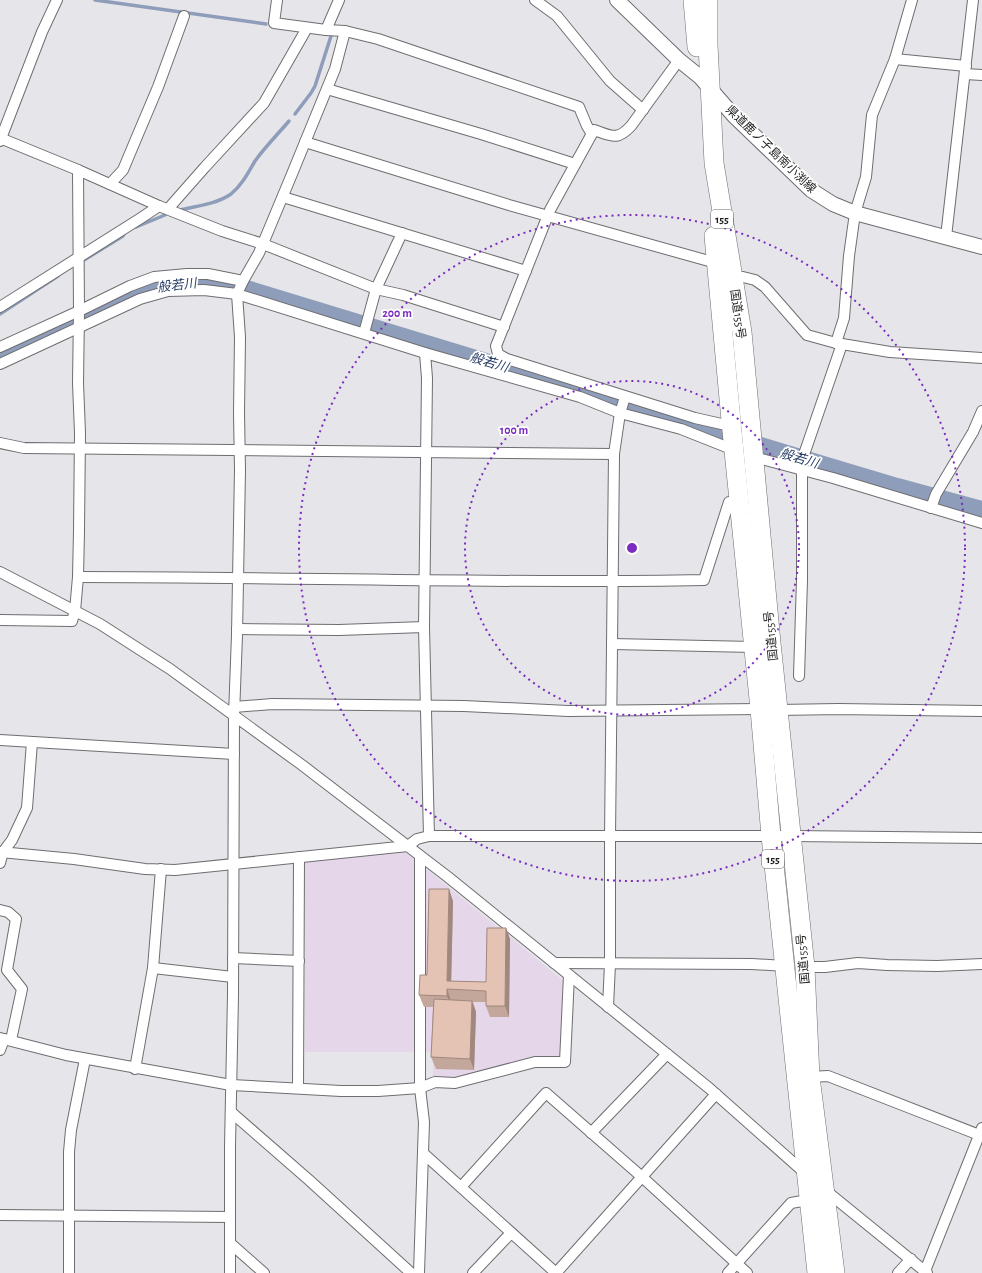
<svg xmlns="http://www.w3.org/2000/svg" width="982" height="1273" font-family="'Alegreya Sans','Noto Sans JP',sans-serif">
<rect width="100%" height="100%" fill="#e6e6ea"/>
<path fill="#e6d6e9" d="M 400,850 L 409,855 L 565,982 L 562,1058 L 459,1079 L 433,1079 L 433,1052 L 305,1052 L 305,862 Z"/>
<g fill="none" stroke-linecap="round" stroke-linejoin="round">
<g stroke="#8e9db9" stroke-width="3.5">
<path d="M 95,0 L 266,24"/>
<path d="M 295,114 L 311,93 L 315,86 L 331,36"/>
<path d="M 180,210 C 197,206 217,204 231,194 C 242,185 248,173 255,161 C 265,147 278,134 289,121"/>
<path d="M 136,227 L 165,215"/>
<path d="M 84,260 L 123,236 L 125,232"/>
<path d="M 0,314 L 58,276"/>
</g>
<path stroke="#8e9db9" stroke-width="20" d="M 0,354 L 61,325 L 158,286 L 178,283 L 202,282 L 241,287 L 243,289 L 810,462 L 897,488 L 982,511"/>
<defs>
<g id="street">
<path d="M 277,0 L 274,23 L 326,30 L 345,31 L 378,39 L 579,107 L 587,126 L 592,134"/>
<path d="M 535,0 L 557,16 L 610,81 L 643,110"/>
<path d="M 326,30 L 339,0"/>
<path d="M 895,59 L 966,66"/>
<path d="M 679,60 L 631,126 C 617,141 612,136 594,130 L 550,210 L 496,346 L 498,354 L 507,359 L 695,418 L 735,427"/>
<path d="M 965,74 L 982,75"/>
<path d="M 327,89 L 481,134 L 575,164"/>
<path d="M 0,138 L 78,170 L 159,206 L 222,231 L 263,244 L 376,289 L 403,295 L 504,327"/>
<path d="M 0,141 L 42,32 L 57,0"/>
<path d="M 305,142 L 509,205 L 716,263"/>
<path d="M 110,184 L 123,170 L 136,139 L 158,87 L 184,16"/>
<path d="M 283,197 L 526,271"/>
<path d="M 168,209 L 205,167 L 264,103 L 307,28"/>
<path d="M 946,237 L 973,0"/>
<path d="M 733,277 L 743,277 L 755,280 L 765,287 L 807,335 L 836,343 L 890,352 L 982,358"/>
<path d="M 0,307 L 141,218 L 159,206"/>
<path d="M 364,333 L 376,289 L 402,233"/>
<path d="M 836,343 L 844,318 L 849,256 L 855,213 L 866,177 L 872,115 L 895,59 L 912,0"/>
<path d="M 0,347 L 79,311 L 130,286 L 154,277 L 187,274 L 208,274 L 243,281"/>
<path d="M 425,353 L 427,378 L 424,627 L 429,836"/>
<path d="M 0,364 L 140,299 L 168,291 L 204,290 L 237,294 L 425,353 L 580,397 L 620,413 L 681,429 L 734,450"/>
<path d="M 0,443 L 24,448 L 614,454"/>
<path d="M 754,457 L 833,478 L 982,523"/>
<path d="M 799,469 L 842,344"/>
<path d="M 931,508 L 936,494 L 973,432 L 982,411"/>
<path d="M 0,572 L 100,624 L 170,669 L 302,765 L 448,877 L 709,1088 L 805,1173"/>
<path d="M 78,577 C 287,577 495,584 704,580 L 729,502"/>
<path d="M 0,620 L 72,621 L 75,611 L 78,577 L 79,531 L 80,433 L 78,383 L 79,311 L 78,170"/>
<path d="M 237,629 L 339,630 L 424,627"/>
<path d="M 612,644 L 754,647"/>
<path d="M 799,676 L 802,580 L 802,470"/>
<path d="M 234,707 L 272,704 L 464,706 L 568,711 L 760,709"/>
<path d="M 778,710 L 838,709 L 982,711"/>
<path d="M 0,740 L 234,754"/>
<path d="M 0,852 L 74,859 L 145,869 L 175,870 L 408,846 L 417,839 L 429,836 L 792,836 L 982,838"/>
<path d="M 0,863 L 3,852 L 12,840 L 27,808 L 32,742"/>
<path d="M 0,910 L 8,912 L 16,919 L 7,970 L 22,989 L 11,1040"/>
<path d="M 233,958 L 299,961"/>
<path d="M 554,963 L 752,964 L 785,966"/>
<path d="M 805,967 L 825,967 L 858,963 L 887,965 L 937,966 L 982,964"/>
<path d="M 153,968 L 233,977"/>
<path d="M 608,1007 L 610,964 L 610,837 L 614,454 L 620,413 L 625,397"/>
<path d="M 0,1038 L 66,1055 L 231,1085 L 341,1091 L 378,1091 L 420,1088 L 435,1082 L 455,1083 L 535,1062 L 565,1062 L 569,975"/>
<path d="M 0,1050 L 4,1039"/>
<path d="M 135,1069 L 153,968 L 161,869"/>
<path d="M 810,1077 L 828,1076 L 982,1136"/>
<path d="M 298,1088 L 299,857"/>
<path d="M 231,1112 L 309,1180 L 411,1273"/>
<path d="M 591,1133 L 667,1054"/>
<path d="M 423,1153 L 556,1273"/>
<path d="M 461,1187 L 546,1093 L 642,1177 L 747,1273"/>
<path d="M 825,1190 L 927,1273"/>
<path d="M 0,1215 L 230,1217"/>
<path d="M 230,1243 L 264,1273"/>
<path d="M 925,1271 L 982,1128"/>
<path d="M 69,1273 L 69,1152 L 71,1130 L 85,1059"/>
<path d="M 230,1273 L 230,1147 L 233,995 L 234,715 L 237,635 L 240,470 L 239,413 L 240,337 L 237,294 L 243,281 L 259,253 L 292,174 L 335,69 L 345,31"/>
<path d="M 419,1273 L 424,1122 L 420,1088 L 420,856"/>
<path d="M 473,1273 L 511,1233"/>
<path d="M 556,1273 L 716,1094"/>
<path d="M 728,1273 L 791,1203 L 808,1200"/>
<path d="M 898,1273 L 911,1259"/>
</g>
<path id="secondary" d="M 617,0 L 679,60 L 700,77 L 734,116 L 811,190 L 833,204 L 855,213 L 982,247"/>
<g id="highway">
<path d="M 693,0 L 697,47"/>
<path d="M 708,0 L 708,45 L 714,163 L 742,332 L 771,643 L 805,967 L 810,1077 L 835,1273"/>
<path d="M 714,236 L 732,431 L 760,709 L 771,836 L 817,1273"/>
</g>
</defs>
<use href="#street" stroke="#6e6e71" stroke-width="12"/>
<use href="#secondary" stroke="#6e6e71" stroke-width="16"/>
<use href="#highway" stroke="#6e6e71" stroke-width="20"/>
<use href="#street" stroke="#fff" stroke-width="10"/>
<use href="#secondary" stroke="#fff" stroke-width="14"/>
<use href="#highway" stroke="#fff" stroke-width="19"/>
</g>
<path fill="#c4a79b" d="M 453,901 L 451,981 L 486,982 L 506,928 L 510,939 L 509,1017 L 490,1017 L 486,1006 L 486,1002 L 473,1002 L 476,1012 L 474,1070 L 436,1069 L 431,1057 L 433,1007 L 424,1007 L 419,995 Z"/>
<g fill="#a0887e">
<path d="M 449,889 L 453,901 L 451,990 L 447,981 Z"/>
<path d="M 506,928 L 510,939 L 509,1017 L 505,1006 Z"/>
<path d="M 447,989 L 451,1001 L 451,1007 L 447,996 Z"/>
<path d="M 472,1001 L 476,1012 L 474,1070 L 470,1059 Z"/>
</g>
<g fill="#e4c2b4" stroke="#a0887e">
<path d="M 429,889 L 449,889 L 447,981 L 486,982 L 487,928 L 506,928 L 505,1006 L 486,1006 L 486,991 L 447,989 L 447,996 L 419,995 L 420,975 L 427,975 Z"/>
<path d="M 434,999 L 472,1001 L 470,1059 L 431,1057 Z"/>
</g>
<g fill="none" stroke="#7b2cbf" stroke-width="2" stroke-dasharray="2 4">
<circle cx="632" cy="548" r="167"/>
<circle cx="632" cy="548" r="333"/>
</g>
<g text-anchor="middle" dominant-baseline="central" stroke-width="3.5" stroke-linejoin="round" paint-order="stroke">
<g fill="#fff" stroke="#626262" stroke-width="1">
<rect x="711" y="210" width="22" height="18" rx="3"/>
<rect x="762" y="850" width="22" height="18" rx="3"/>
</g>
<g font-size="11" font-weight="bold" fill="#1e1e1f">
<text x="722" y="219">155</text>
<text x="773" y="859">155</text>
</g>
<g font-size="12" fill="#1e1e1f" stroke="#fff">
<text transform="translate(771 149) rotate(44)">県道鹿ノ子島南小渕線</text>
<text transform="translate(738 314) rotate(82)">国道155号</text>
<text transform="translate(771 636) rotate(-96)">国道155号</text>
<text transform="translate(803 959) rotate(-95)">国道155号</text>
</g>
<g font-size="13" font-style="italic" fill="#2b4068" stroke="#fff">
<text transform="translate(177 286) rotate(-7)">般若川</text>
<text transform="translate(489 363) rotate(17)">般若川</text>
<text transform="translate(799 459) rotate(17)">般若川</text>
</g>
</g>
<circle cx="632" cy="548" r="6" fill="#7b2cbf" stroke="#fff" stroke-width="2"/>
<g font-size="12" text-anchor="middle" font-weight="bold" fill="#7b2cbf" stroke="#fff" stroke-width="3.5" stroke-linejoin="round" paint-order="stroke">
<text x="397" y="317">200 m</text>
<text x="514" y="434">100 m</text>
</g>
</svg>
